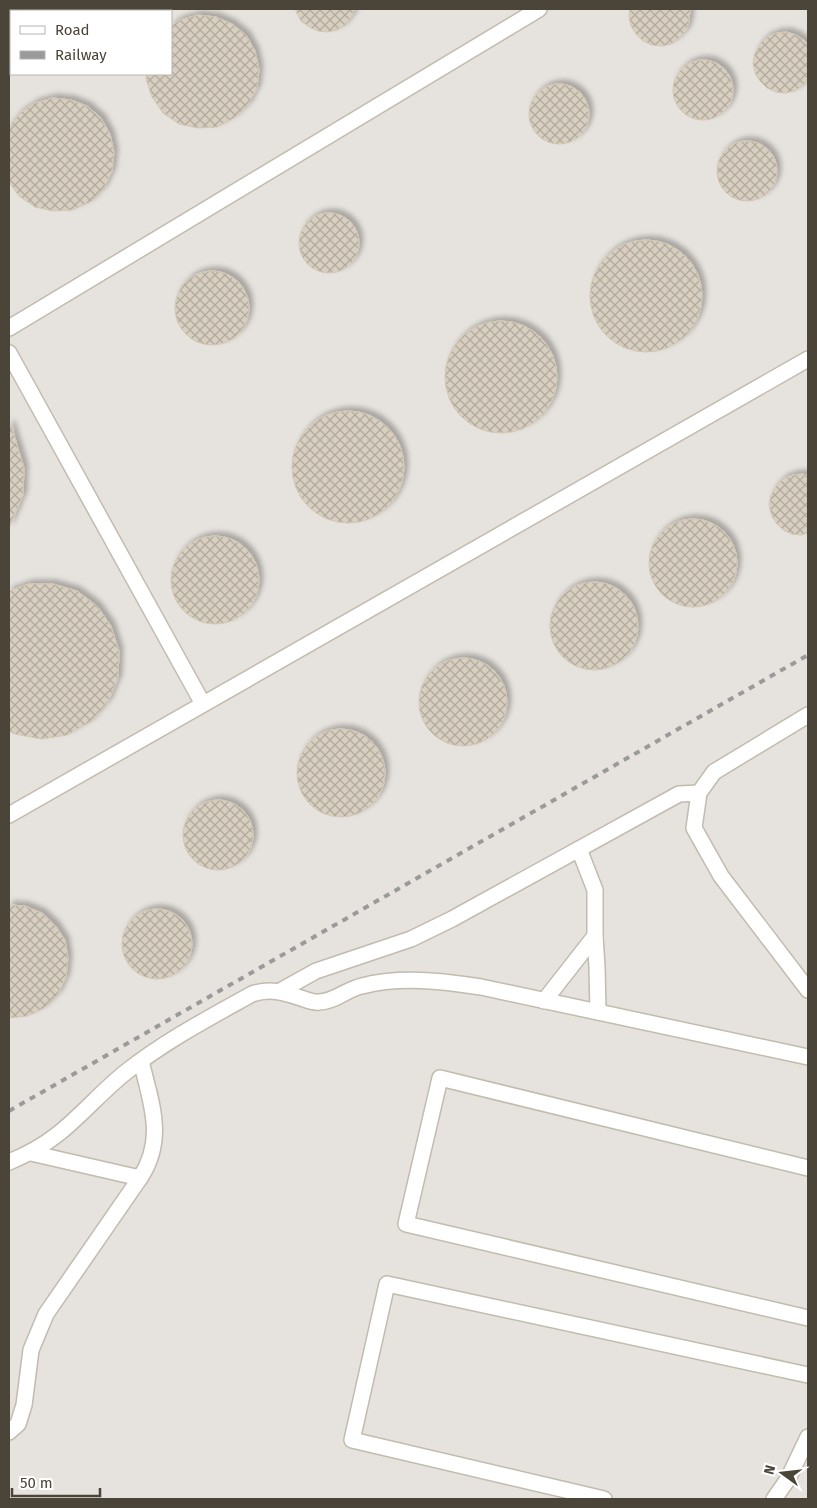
<svg xmlns="http://www.w3.org/2000/svg" width="817" height="1508" font-family="'Fira Sans',sans-serif">
<defs>
<pattern id="building-cross-hatch" width="8" height="8" patternUnits="userSpaceOnUse" patternTransform="scale(1.25)"><rect width="8" height="8" fill="#d8cfc1"/><path d="M0 0l8 8M0 8l8-8" fill="none" stroke="#b1aa9e"/></pattern>
<filter id="shadow"><feDropShadow dx="4" dy="-4" stdDeviation="2.5" flood-color="#0004"/></filter>
</defs>
<rect width="100%" height="100%" fill="#f6f3ec"/>
<path fill="#e6e2dd" fill-rule="evenodd" d="M 9,9 L 808,9 L 808,1499 L 9,1499 ZM 11,11 L 171,11 L 171,74 L 11,74 Z"/>
<g fill="url(#building-cross-hatch)" stroke="#d3c7b4" filter="url(#shadow)">
<path d="M 295,9 L 355,9 L 351,17 L 345,25 L 337,30 L 327,32 L 318,31 L 309,27 L 301,21 Z"/>
<path d="M 630,9 L 690,9 L 689,22 L 686,31 L 679,38 L 671,44 L 662,46 L 652,45 L 643,41 L 636,34 L 631,26 L 629,16 Z"/>
<path d="M 198,15 L 216,17 L 232,24 L 246,35 L 255,51 L 259,69 L 257,88 L 248,105 L 234,118 L 217,127 L 198,128 L 179,124 L 163,113 L 152,97 L 146,79 L 147,74 L 171,74 L 171,26 L 180,20 Z"/>
<path d="M 787,32 L 796,35 L 805,41 L 808,46 L 808,79 L 803,85 L 795,91 L 785,93 L 776,92 L 767,88 L 760,81 L 755,73 L 753,63 L 755,53 L 760,44 L 767,37 L 777,33 Z"/>
<circle cx="703" cy="90" r="30"/>
<circle cx="559" cy="114" r="30"/>
<path d="M 53,98 L 71,100 L 87,106 L 101,118 L 110,134 L 114,152 L 112,171 L 104,188 L 90,202 L 72,210 L 53,211 L 35,207 L 19,196 L 9,182 L 9,127 L 20,113 L 35,103 Z"/>
<circle cx="747" cy="171" r="30"/>
<circle cx="329" cy="243" r="30"/>
<circle cx="646" cy="296" r="56"/>
<circle cx="212" cy="308" r="37"/>
<circle cx="501" cy="377" r="56"/>
<circle cx="348" cy="467" r="56"/>
<path d="M 9,425 L 11,425 L 24,468 L 23,495 L 9,528 Z"/>
<path d="M 803,474 L 808,476 L 808,533 L 801,535 L 792,534 L 783,530 L 776,523 L 771,514 L 769,505 L 771,495 L 776,486 L 783,479 L 793,475 Z"/>
<circle cx="693" cy="563" r="44"/>
<circle cx="215" cy="580" r="44"/>
<circle cx="594" cy="626" r="44"/>
<path d="M 29,584 L 53,584 L 77,591 L 97,606 L 111,626 L 119,651 L 118,678 L 108,702 L 90,722 L 67,735 L 41,739 L 15,734 L 9,731 L 9,591 Z"/>
<circle cx="463" cy="702" r="44"/>
<circle cx="341" cy="773" r="44"/>
<circle cx="218" cy="835" r="35"/>
<path d="M 9,905 L 25,906 L 42,913 L 55,925 L 65,940 L 68,958 L 66,977 L 58,994 L 44,1008 L 27,1016 L 9,1018 Z"/>
<circle cx="157" cy="944" r="35"/>
</g>
<g fill="none" stroke-linecap="round" stroke-linejoin="round">
<defs>
<g id="minor">
<path d="M 9,328 L 539,9"/>
<path d="M 9,353 L 203,704"/>
<path d="M 808,715 L 714,772 L 699,793 L 694,828 L 721,876 L 808,990"/>
<path d="M 9,815 L 808,359"/>
<path d="M 579,849 L 595,890 L 595,936"/>
<path d="M 280,991 L 316,971 L 411,939 L 452,919 L 679,794 L 699,793"/>
<path d="M 544,1001 L 595,936 L 597,967 L 598,1012"/>
<path d="M 31,1153 L 140,1178"/>
<path d="M 9,1162 C 26,1155 43,1146 58,1134 C 82,1115 102,1091 126,1072 C 165,1041 209,1018 252,994 C 270,988 283,992 301,998 C 307,1000 313,1003 319,1002 C 334,1002 347,989 362,986 C 400,976 442,981 481,987 L 808,1057"/>
<path d="M 808,1168 L 440,1078 L 406,1224 L 808,1318"/>
<path d="M 9,1432 L 18,1424 L 24,1405 L 31,1350 L 46,1314 L 140,1178 C 166,1139 151,1103 141,1061"/>
<path d="M 604,1499 L 352,1440 L 387,1284 L 808,1375"/>
<path d="M 774,1499 L 788,1479 L 808,1437"/>
</g>
</defs>
<use href="#minor" stroke="#c2bbae" stroke-width="18"/>
<use href="#minor" stroke="#fff" stroke-width="15"/>
<path stroke="#9a9a9a" stroke-width="4" stroke-dasharray="6 6" stroke-linecap="butt" d="M 9,1111 L 808,655"/>
</g>
<rect width="817" height="1508" fill="none" stroke="#4b4439" stroke-width="20"/>
<rect x="10" y="10" width="162" height="65" fill="#ffffff" stroke="#b7b4b0"/>
<rect x="20" y="26" width="25" height="8" fill="#ffffff" stroke="#b7b4b0"/>
<text x="55" y="35" font-size="15" fill="#4b4439">Road</text>
<rect x="20" y="51" width="25" height="8" fill="#9a9a9a" stroke="#b7b4b0"/>
<text x="55" y="60" font-size="15" fill="#4b4439">Railway</text>
<g transform="translate(782 1473) rotate(285)" stroke="#ffffff" stroke-width="4" paint-order="stroke">
<path d="M0-4L9 19L0 12L-9 19Z" fill="#4b4439"/>
<text y="-8" font-size="14" font-weight="bold" text-anchor="middle" fill="#4b4439">N</text>
</g>
<path d="M12 1488v8h88v-8" fill="none" stroke="#4b4439" stroke-width="2.5"/>
<text x="20" y="1488" font-size="15" fill="#4b4439" stroke="#ffffff" stroke-width="4" paint-order="stroke">50 m</text>
</svg>
